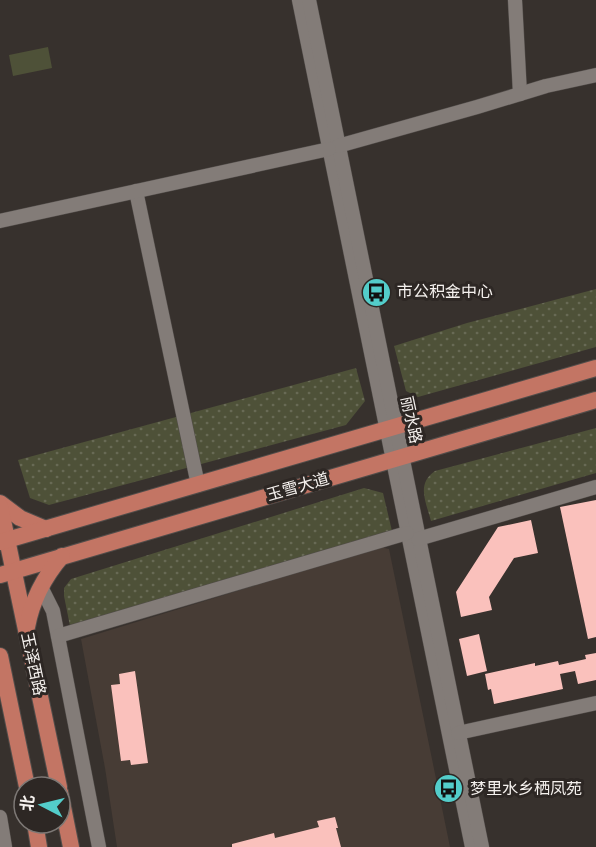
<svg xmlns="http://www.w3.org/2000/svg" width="596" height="847" font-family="'Varela Round','Noto Sans SC',sans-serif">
<defs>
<pattern id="grass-dots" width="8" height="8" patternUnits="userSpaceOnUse" patternTransform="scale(1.5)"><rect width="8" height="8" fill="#4e5138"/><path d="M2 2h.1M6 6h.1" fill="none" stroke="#686a55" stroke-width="1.8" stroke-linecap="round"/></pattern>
</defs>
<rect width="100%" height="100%" fill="#37312d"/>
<path fill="#473c35" d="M 380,547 L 389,549 L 450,847 L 117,847 L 105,768 L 81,639 Z"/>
<g fill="url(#grass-dots)">
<path d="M 596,289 L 596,347 L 418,397 L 406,391 L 394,346 L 467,323 Z"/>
<path d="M 356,368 L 365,401 L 346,425 L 49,505 L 30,498 L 18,460 Z"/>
<path d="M 596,428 L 596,473 L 431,521 C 426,502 416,484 435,471 Z"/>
<path d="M 364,488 L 383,493 L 392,531 L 70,626 L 64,596 L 64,588 L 71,579 Z"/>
</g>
<path fill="#4e5138" d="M 48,47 L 52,68 L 13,76 L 9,55 Z"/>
<g fill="#fac1bc">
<path d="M 596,500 L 596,637 L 588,639 L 560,507 Z"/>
<path d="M 531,520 L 538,553 L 514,558 L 489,597 L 492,610 L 461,617 L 456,592 L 498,527 Z"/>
<path d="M 479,634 L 487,671 L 467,676 L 459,639 Z"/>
<path d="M 596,653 L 596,680 L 578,684 L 575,671 L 560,674 L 563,689 L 494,704 L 491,689 L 488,690 L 485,674 L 535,663 L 535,666 L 558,661 L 559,665 L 586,659 L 585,655 Z"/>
<path d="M 135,671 L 148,763 L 131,765 L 130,760 L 121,761 L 111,685 L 120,684 L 119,674 Z"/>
<path d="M 335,817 L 338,828 L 336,828 L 341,847 L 232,847 L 232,844 L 274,833 L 275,838 L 319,827 L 317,821 Z"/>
</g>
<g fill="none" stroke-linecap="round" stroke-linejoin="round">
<defs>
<g id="minor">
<path d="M 299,0 L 472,847"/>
<path d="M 309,0 L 482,847"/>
<path d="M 515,0 L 520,94"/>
<path d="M 338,146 L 477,107 L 546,86 L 596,75"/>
<path d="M 136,191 L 198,485"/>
<path d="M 0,221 L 329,149"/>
<path d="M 418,539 L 596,487"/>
<path d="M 41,587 L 53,611 L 99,847"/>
<path d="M 58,636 L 407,533"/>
<path d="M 458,733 L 596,703"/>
<path d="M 0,817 L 5,847"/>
</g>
<g id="major">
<path d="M 0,503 L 20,518 L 46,529"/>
<path d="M 0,506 L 59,787"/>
<path d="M 0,542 L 596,368"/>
<path d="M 0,575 L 596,400"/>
<path d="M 27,627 C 32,600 44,577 62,556"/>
<path d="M 0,656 L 27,787"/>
<path d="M 60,792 L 71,847"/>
<path d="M 35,823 L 39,847"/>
</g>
</defs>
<use href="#minor" stroke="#524d4a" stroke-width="15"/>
<use href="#major" stroke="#524d4a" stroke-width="18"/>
<use href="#minor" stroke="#837c78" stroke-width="14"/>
<use href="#major" stroke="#c37564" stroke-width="16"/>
</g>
<defs>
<symbol id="bus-disc" viewBox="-11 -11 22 22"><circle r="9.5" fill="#53cdca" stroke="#2d2724"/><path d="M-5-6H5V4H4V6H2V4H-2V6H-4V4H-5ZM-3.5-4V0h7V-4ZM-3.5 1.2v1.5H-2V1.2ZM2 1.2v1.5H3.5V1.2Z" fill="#111"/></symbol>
</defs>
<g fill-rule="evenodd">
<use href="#bus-disc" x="360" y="276" width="33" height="33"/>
<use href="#bus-disc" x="432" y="772" width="33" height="33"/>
</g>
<g text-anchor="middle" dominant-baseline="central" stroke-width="6" stroke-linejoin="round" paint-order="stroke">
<g font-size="16" fill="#f5f1ee" stroke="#2d2724" text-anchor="start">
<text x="397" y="292">市公积金中心</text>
<text x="470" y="789">梦里水乡栖凤苑</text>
</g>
<g font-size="16" fill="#f5f1ee" stroke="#2d2724">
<text transform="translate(411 420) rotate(78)">丽水路</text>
<text transform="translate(298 487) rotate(-16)">玉雪大道</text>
<text transform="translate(33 664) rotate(78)">玉泽西路</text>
</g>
</g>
<g transform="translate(42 805) rotate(277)"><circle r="28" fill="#2d2724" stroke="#7d7875" stroke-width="1.5"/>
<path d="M0-4.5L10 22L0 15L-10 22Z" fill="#53cdca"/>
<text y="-9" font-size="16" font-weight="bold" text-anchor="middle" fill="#f5f1ee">北</text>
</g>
</svg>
